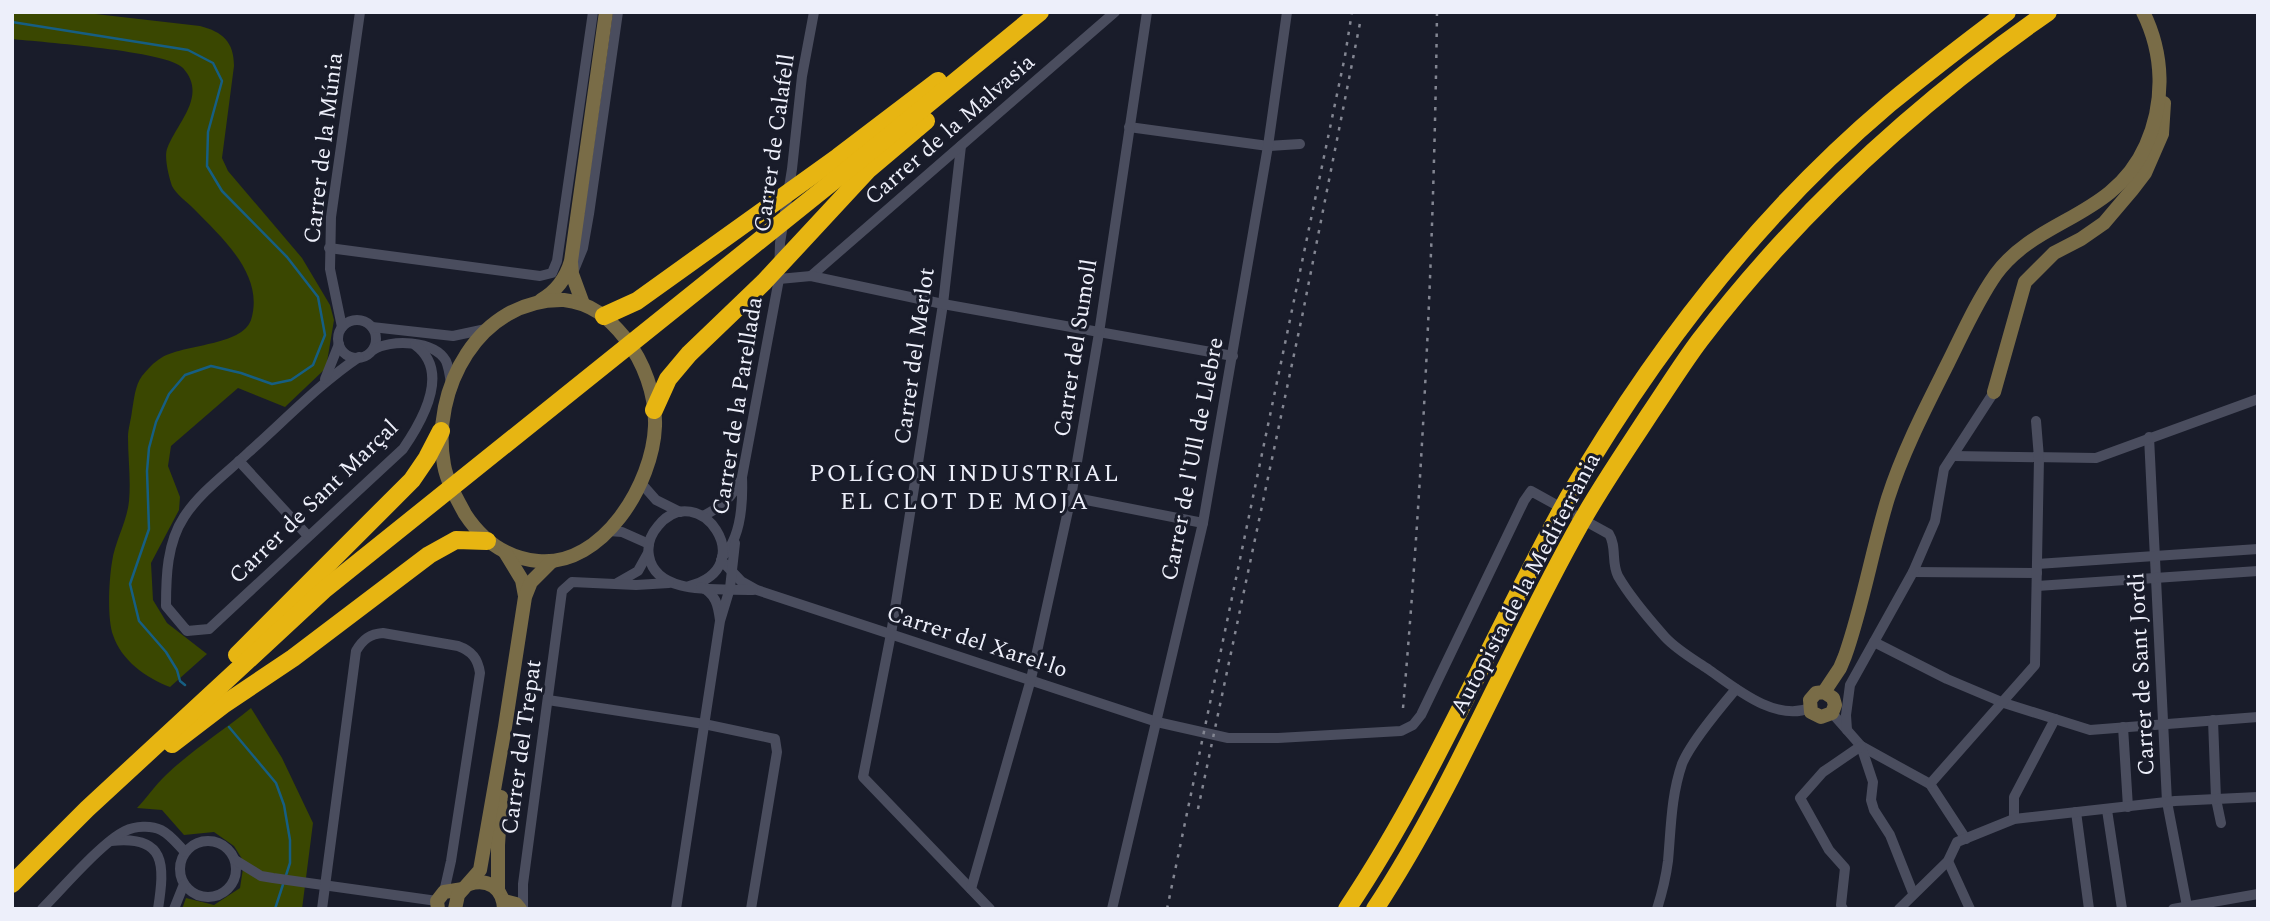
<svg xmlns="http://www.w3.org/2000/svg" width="2270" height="921" font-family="Spectral,serif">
<rect width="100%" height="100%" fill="#191c2a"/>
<g fill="#3a4701">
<path d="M 12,12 L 78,12 L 200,26 C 223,32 234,42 234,66 L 222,158 L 228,171 L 302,258 L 330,305 L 334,320 L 326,368 L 285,407 L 238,388 L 171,446 L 168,466 L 180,497 L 179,510 L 151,563 L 153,600 L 167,623 L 207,654 L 170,687 C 146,678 121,660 113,635 C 107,619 109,580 112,562 C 115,541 127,522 129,501 C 131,480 128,458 128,437 C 128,429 131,420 132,411 C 134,400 135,385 142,376 C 147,370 154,362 161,358 C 183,344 242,346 251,320 C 265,275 222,238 194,209 C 187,202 176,194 172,186 C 169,177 164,158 167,149 C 177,122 208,96 183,68 C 168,51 40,42 12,39 Z"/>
<path d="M 251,708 L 282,758 L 313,823 L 302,909 L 182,909 L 186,898 L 214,905 L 240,888 L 244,862 L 234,846 L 214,832 L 184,835 L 162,810 L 137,808 C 147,798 155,785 166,775 C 192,750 223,731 251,708 Z"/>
</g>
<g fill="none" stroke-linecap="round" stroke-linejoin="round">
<g stroke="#165e82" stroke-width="2.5">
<path d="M 12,22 L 188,50 L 213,63 L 222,81 L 208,132 L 207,166 L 222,191 L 287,257 L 318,297 L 325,335 L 313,365 L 291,380 L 272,384 L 241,373 L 211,366 L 185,375 L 169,394 L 156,422 L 149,448 L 147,471 L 149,529 L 130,584 L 139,621 L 166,652 L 177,670 L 180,681 L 185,685"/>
<path d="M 229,727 L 276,783 L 284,805 L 290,840 L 290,863 L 275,909"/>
</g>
<g stroke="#4a4d5e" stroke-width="10">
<path d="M 1129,127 L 1268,146 L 1300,144"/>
<path d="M 961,146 L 943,304 L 891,634 L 863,777 L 990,909"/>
<path d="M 329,248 L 540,276 L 552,273 L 557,261 L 593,12"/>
<path d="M 574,270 L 583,248 L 589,214 L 618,12"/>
<path d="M 811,276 L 1115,12"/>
<path d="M 779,279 L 811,276 L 943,304 L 1233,356"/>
<circle cx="357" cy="339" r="19"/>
<path d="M 342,327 L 330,269 L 331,217 L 360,12"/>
<path d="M 372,327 L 453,336 L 486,329"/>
<path d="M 373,350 C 390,339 434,340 446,361 C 449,368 450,377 451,384"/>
<path d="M 359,357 C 319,384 285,420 249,452 C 227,473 200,492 184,517 C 167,543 166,576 166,606 L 187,631 L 209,629 L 403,449 C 423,420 451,371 415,345"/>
<path d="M 325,379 L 339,344"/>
<path d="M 2149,437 L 2167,802 L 2187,906"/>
<path d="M 1953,456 L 2096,458 L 2258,399"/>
<path d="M 239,461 L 308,536"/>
<path d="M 641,483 L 656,500 L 680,512"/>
<path d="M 1071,497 L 1203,523"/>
<path d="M 703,516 C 723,506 732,497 742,478"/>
<path d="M 609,531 L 622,532 L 649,544"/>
<path d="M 722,557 C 741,539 743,503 742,477 L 779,279 L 780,243 L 792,169 L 802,76 L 814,12"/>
<path d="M 721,560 L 741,581 L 757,590 L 1157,722 L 1228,738 L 1278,738 L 1401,731 L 1413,725 L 1421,715 L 1524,501 L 1531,491 L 1609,534 C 1617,547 1611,562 1618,576 C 1630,597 1649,619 1665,637 C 1677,650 1693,659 1708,669 C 1735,688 1775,722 1810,708"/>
<path d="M 2037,564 L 2258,549"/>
<path d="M 1913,572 L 2037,573"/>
<path d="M 617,583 L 638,571 L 648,553"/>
<path d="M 689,586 C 763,567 698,476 658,526 C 651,534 647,545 649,556 C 656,597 721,588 753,590"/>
<path d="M 2037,586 L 2258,571"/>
<path d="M 701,587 C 716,594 718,605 720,620"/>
<path d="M 1874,642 L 1947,679 L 2004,703 L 2090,730 L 2258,717"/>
<path d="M 548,700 L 704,724 L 775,739 L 777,752 L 751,909"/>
<path d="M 1832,713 L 1861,746 L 1930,784 L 1966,839"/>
<path d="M 2213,720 L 2216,799 L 2221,823"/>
<path d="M 2123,727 L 2128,807"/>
<path d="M 1847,730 L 1846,715 L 1850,685 L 1913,572 L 1935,521 L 1944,469 L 1994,392"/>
<path d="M 1861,746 L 1873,782 L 1871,800 L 1874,810 L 1890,835 L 1913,893"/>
<path d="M 1930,784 L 2035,665 L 2039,458 L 2036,421"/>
<path d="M 2107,810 L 2122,909"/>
<path d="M 2076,812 L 2089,909"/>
<path d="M 2014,819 L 2014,797 L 2055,719"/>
<circle cx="208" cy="869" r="28"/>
<path d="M 111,841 C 166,835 165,864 158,909"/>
<path d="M 235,860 L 261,876 L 273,878 L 437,901"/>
<path d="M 1948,861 L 1970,909"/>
<path d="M 971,889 L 1031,679 L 1071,497 L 1099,333 L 1147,12"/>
<path d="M 42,909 C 62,889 102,842 125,831 C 135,826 151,825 161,830 C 171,835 178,845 185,852"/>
<path d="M 174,909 L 184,884"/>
<path d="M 322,909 L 356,651 C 363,639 370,634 383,633 L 458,646 C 472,651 478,659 480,673 L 451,861 L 444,892"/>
<path d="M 523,909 L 523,884 L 562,591 L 572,582 L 636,585 L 669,583"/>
<path d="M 676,909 L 720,621 L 730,588 L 735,543"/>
<path d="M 1112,909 L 1203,523 L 1268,146 L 1287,12"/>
<path d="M 1657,909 C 1662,893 1666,877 1668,861 C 1671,828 1671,796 1682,764 C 1691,742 1720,708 1736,689"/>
<path d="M 1843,909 L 1841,905 L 1845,868 L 1829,850 L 1800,798 L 1823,772 L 1861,746"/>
<path d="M 1899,909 L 1948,861 L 1957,842 L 2014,819 L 2175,801 L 2258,797"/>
<path d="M 2173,909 L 2258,894"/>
</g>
<g stroke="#796c47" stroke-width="14">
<path d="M 571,262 L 572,274 L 583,304"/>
<path d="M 541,300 C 557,291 566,278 571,261 L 606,12"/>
<path d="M 564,300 C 591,303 608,317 625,338 C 644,362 656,395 655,426 C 653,483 603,567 538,561 C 506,558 482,540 465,514 C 457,499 447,482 444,465 C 430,390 479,298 564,300 Z"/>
<path d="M 1994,392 L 2025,282 L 2054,253 L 2081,239 L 2104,223 L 2132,190 L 2145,173 L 2162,134 L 2164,103"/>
<path d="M 505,552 L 522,580 L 525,596"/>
<path d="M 1824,692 L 1833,698 L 1835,705 L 1832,713 L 1821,717 L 1811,712 L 1810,700 L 1816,693 L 1824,692 L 1840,668 L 1845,656 C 1863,605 1872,550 1888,498 C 1903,451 1926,407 1948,363 C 1963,333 1977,301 1996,274 C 2038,217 2113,219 2146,145 C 2165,102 2164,54 2143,12"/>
<path d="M 469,884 C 488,878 503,888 504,909"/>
<path d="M 498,890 L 498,845 L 501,797"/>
<path d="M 504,901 L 516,904 L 520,909"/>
<path d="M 438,909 L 437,901 L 444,892 L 463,889"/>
<path d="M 455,909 L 458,895 L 480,870 L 505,727 L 525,597 L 531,582 L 552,561"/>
</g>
<g stroke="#e7b512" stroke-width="18">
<path d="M 604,316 L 637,301 L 838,157 L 938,81"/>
<path d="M 654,410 L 668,379 L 689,354 L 764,282 L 868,170 L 926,121"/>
<path d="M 237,655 L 412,480 L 427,458 L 441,431"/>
<path d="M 172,744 L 223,705 L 293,658 L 429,555 L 456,540 L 487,541"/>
<path d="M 12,884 L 87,809 L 325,589 L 846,171 L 1040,12"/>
<path d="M 1347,909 C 1434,779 1493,634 1568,498 C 1653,352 1760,213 1889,104 C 1928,72 1967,42 2007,12"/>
<path d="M 1375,909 C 1455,787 1508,652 1579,526 C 1600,488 1625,452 1649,415 C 1666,390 1682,364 1700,340 C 1798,212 1916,104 2048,12"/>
</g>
<g stroke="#838692" stroke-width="2.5" stroke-dasharray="3.5 7" stroke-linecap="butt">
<path d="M 1403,708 C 1423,476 1434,245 1437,12"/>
<path d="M 1198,809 L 1303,312 L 1361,18"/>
<path d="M 1167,909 L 1345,56 L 1352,12"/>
</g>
</g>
<g text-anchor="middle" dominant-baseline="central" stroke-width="6" stroke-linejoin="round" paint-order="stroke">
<g font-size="23" fill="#edeffa" stroke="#191c2a">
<text transform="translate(950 130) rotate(-41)">Carrer de la Malvasia</text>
<text transform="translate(775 143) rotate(-82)">Carrer de Calafell</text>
<text transform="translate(324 148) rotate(-83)">Carrer de la Múnia</text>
<text transform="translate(1076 348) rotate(-81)">Carrer del Sumoll</text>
<text transform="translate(915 356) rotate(-82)">Carrer del Merlot</text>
<text transform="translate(738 406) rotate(-81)">Carrer de la Parellada</text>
<text transform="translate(1193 459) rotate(-79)">Carrer de l'Ull de Llebre</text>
<text transform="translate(314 502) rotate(-44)">Carrer de Sant Marçal</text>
<text transform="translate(1526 584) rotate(-62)">Autopista de la Mediterrània</text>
<text transform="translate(977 642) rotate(18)">Carrer del Xarel·lo</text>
<text transform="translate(2142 674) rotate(-93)">Carrer de Sant Jordi</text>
<text transform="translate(522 747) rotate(-82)">Carrer del Trepat</text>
</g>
<g font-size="24" letter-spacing="2" fill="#edeffa" stroke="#191c2a">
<text x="965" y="474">POLÍGON INDUSTRIAL<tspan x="965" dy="28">EL CLOT DE MOJA</tspan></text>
</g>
</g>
<rect width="2270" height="921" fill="none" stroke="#edeffa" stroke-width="28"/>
</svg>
